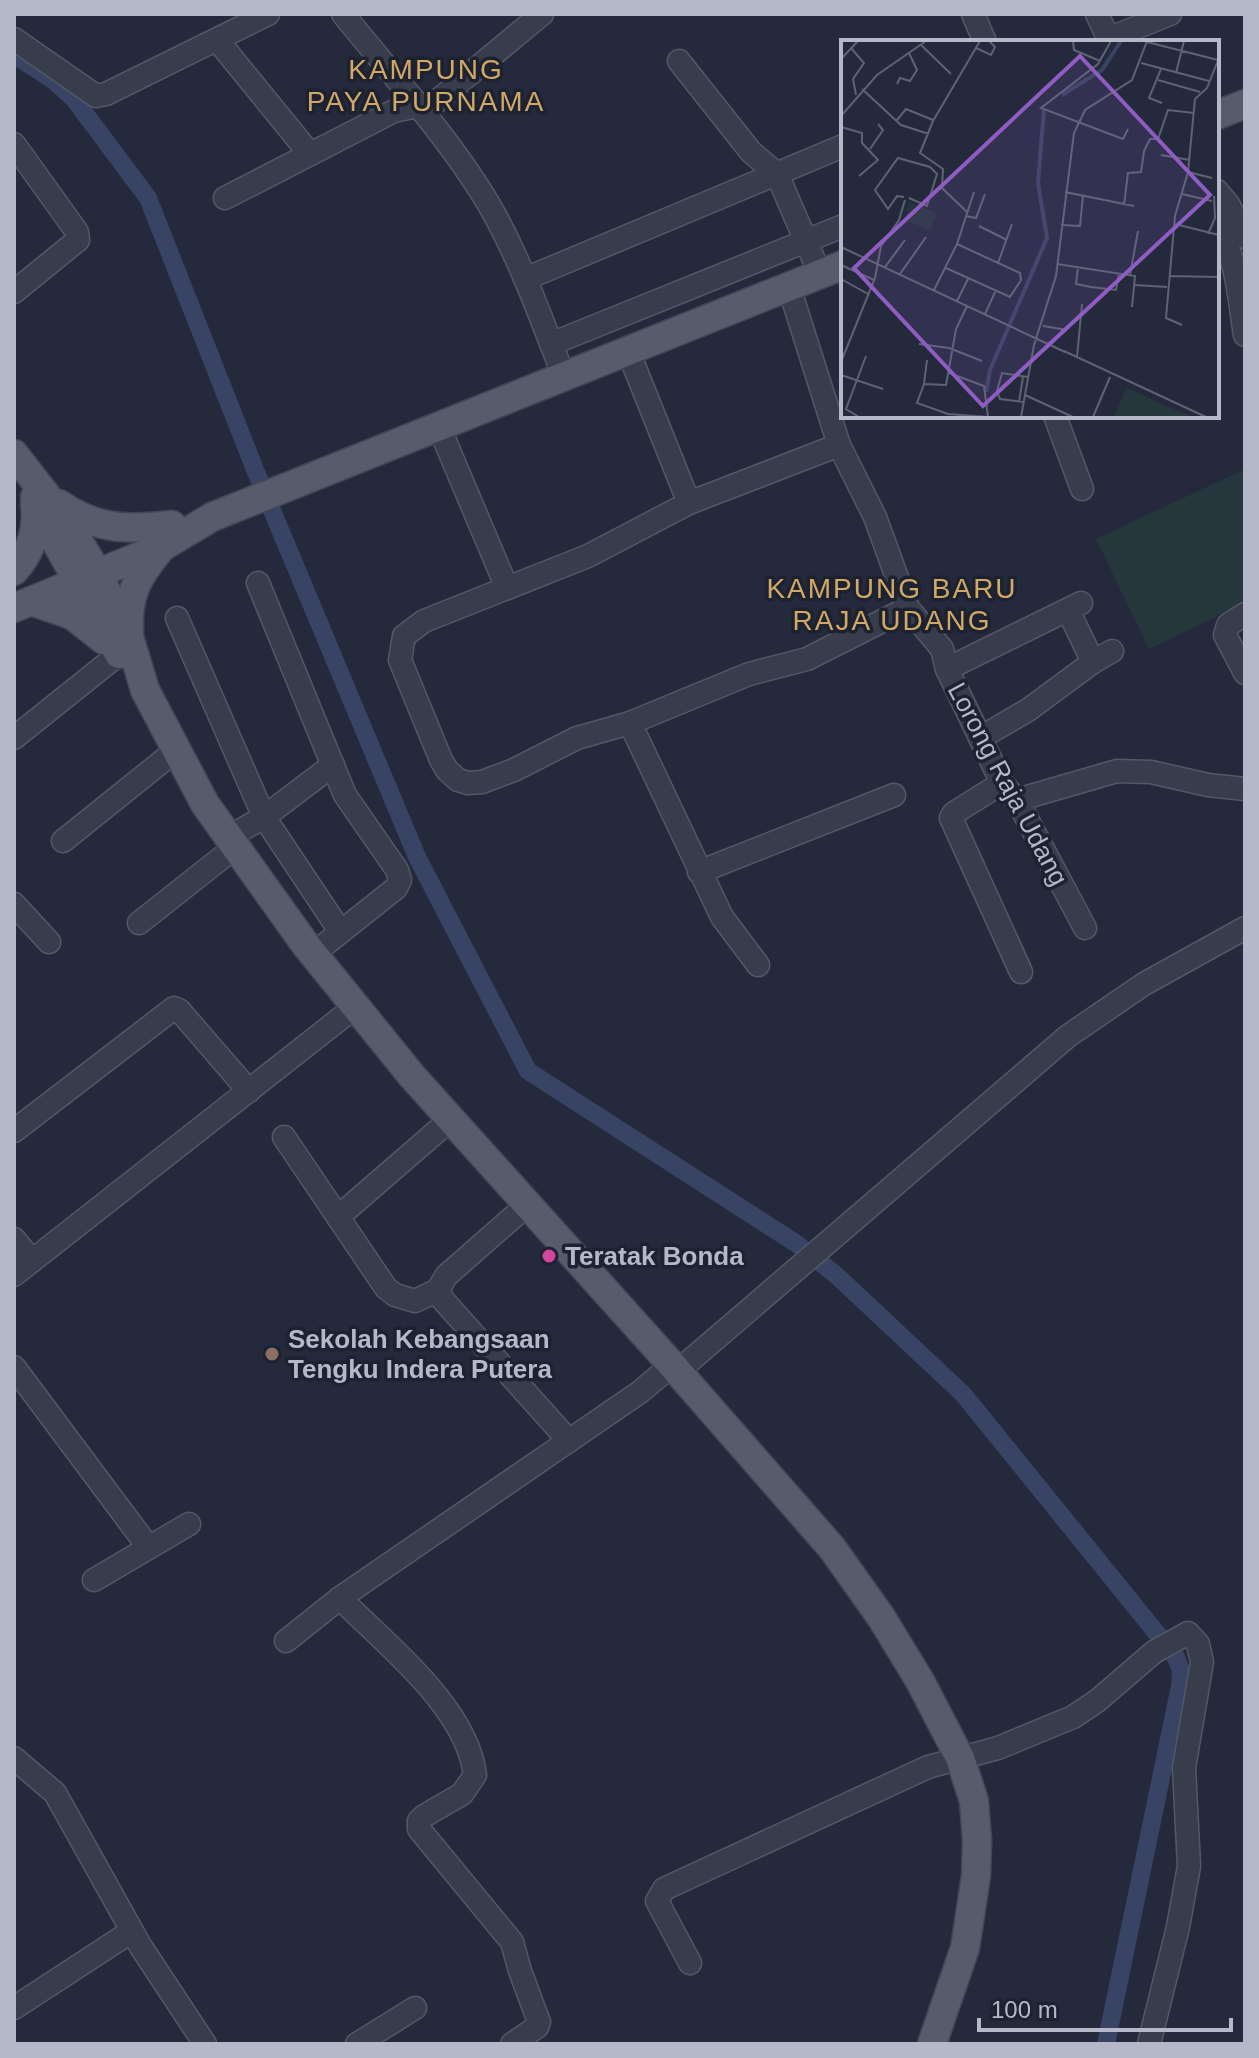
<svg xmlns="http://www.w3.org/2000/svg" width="1259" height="2058" font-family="Helvetica,sans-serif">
<rect width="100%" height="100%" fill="#242a3c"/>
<path fill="#26363d" d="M 1245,469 L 1245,603 L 1149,649 L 1096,539 Z"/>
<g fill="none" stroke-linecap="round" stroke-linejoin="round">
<path stroke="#394363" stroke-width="18" d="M 14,55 L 53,80 L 74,99 L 148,198 L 256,472 L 417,857 L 528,1071 L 797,1244 L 836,1275 L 963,1394 L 1176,1657 L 1181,1671 L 1180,1686 L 1106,2044"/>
<defs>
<g id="minor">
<path d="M 343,14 C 393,76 460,150 497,219 C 524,270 543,323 564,377"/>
<path d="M 973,14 L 985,42"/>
<path d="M 1097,14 L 1110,42"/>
<path d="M 14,39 L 96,96 L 106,94 L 268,14"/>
<path d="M 1108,39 L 1170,14"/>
<path d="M 218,41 L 310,154"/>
<path d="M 679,61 L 751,152 L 777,174 L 820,274"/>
<path d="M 14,144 L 77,232 L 78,240 L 14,292"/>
<path d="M 1217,191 L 1228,204 L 1245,237"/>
<path d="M 225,198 L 394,111 L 436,102 L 542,14"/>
<path d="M 1217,225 C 1237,257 1239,298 1245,335"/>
<path d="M 525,279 L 843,146"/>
<path d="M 789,287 L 839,445 L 875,517 L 908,608 L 942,649 L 947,669 L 1002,783 L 1017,800 L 1085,928"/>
<path d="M 551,344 L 843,226"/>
<path d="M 628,351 L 689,503"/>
<path d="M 1055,416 L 1082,489"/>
<path d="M 439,427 L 507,588"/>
<path d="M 839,445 L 689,503 L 588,556 L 424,621 L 404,636 L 400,660 L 441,760 L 447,770 L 458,780 L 468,783 L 482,782 L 514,770 L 577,738 L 630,723 L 749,674 L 807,659 L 908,608"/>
<path d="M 258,583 L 345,795 L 397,870 L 400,880 L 396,888 L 313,954"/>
<path d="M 1068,610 L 1093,662"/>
<path d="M 1245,614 L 1228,625 L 1225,635 L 1245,673"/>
<path d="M 177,618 L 264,817 L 333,765"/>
<path d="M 947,669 L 1081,603"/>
<path d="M 630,723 L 722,917 L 758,965"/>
<path d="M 14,738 L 119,654"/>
<path d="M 980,738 L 1028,710 L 1093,662 L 1112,651"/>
<path d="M 1002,783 L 954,813 L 951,818 L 1021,972"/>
<path d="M 1017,800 L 1117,771 L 1151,772 L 1208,785 L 1245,789"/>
<path d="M 227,838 L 264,817 L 340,931"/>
<path d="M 63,841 L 175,751"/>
<path d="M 699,872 L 894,795"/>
<path d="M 14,904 L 49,942"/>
<path d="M 139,923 L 234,848"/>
<path d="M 14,1131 L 174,1008 L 179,1010 L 249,1091"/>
<path d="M 284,1137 L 386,1288 L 395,1295 L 415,1301 L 438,1290 L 446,1276 L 528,1204"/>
<path d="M 338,1217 L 451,1119"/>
<path d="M 14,1239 L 32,1261"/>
<path d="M 14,1275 L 355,1007"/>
<path d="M 438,1290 L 443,1300 L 569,1441"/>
<path d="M 14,1367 L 149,1548"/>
<path d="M 678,1371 L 1068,1036 L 1144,984 L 1245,928"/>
<path d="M 94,1580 L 189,1524"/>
<path d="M 340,1598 C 386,1645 467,1707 475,1775 L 462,1794 L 424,1816 L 419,1821 L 419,1829 L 512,1942 L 520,1971 L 539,2022 L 537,2027 L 512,2044"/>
<path d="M 286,1641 L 340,1598 L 640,1392 L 672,1365"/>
<path d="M 14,1758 L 55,1793 L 141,1947 L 205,2044"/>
<path d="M 690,1963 L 657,1901 L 664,1889 L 928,1767 L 998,1748 L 1073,1717 L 1097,1701 L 1154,1652 L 1188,1633 L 1198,1644 L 1202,1662 L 1184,1768 L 1189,1866 L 1178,1927 L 1149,2044"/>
<path d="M 14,2008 L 132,1931"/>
<path d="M 357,2044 L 415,2008"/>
</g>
<g id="major">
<path d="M 1217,115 L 1245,104"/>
<path d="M 14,454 L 67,522 L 98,574 L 130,640 L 145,690 L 205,804 L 305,944 L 412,1076 L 672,1365 L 832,1548 L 881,1617 L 920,1681 L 960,1758 L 974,1801 L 977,1840 L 976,1876 L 965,1948 L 932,2044"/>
<path d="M 35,497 L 47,526 L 119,654"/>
<path d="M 59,504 C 97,530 127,530 172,525"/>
<path d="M 14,571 C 31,552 38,529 35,504"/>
<path d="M 31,601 L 72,615 L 104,640"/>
<path d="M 14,608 L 162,547 L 212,517 L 843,265"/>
<path d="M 129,633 C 127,594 137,577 161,548"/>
</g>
</defs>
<use href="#minor" stroke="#535867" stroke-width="25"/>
<use href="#major" stroke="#414655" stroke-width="31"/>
<use href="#minor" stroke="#383d4c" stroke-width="22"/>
<use href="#major" stroke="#565c6c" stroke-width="28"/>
</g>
<circle fill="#d1479c" stroke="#1d2231" stroke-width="3" cx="549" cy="1256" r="8"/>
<circle fill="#8d6e63" stroke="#1d2231" stroke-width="3" cx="272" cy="1354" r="8"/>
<g text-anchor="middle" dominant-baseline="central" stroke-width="7" stroke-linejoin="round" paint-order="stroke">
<g font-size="26" fill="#b4b8c8" stroke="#1d2231">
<text transform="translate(1008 784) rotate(62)">Lorong Raja Udang</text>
</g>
<g font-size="26" font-weight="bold" fill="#b4b8c8" stroke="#1d2231" text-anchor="start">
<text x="565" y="1256">Teratak Bonda</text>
<text x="288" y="1339">Sekolah Kebangsaan<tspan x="288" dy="30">Tengku Indera Putera</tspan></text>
</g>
<g font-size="28" letter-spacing="2" fill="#d1a866" stroke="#1d2231">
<text x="426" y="69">KAMPUNG<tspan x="426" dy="32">PAYA PURNAMA</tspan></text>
<text x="892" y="588">KAMPUNG BARU<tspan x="892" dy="32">RAJA UDANG</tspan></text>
</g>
</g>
<g transform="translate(841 40)">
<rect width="378" height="378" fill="#242a3c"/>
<path d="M 68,162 L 96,173 L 89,190 L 64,180 ZM 285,348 L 288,349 L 351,377 L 273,377 Z" fill="#26363d"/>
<path fill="none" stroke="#394363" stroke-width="4" d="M 221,55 L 261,30 L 280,1M 145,352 L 149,330 L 206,198 L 197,143 L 203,70"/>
<path fill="none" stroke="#5e6374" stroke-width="2" d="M 232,1 L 233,10 L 259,21M 270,1 L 257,24 L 200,68 L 282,99 L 287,89M 306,2 L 377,20M 80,5 L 110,34M 10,8 L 23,23 L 12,39 L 15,55M 135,8 L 150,15 L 154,7 L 148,1M 0,19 L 17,1M 300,23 L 368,41M 320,29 L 308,58 L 321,63M 335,33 L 343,1M 317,40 L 359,52M 56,44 L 59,38 L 69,41 L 76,30 L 68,13M 21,49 L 60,85 L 88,94M 0,76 L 36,35 L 85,1M 56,80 L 65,69 L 92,80M 0,87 L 21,93 L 21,103 L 37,120 L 18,136M 29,109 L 42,90 L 37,84M 320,115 L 349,120M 347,132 L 371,138M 224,152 L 293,166M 341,154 L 371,161M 63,157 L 56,156 L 47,169 L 34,150 L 57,118 L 89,127 L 96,134 L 86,166 L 68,158M 283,165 L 287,133 L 300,132 L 303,111 L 309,99 L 317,99 L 327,70 L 353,73M 126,172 L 101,148 L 102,129 L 79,113 L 92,81 L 139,1M 125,176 L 135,178 L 144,154M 334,184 L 378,195M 220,185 L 239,186 L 242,156M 138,186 L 166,200M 367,194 L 374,178 L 373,156M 0,207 L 224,312M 157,223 L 171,184M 216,224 L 294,236 L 291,267M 0,225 L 33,240M 44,227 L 64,200M 237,227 L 235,244 L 250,247 L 275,250 L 278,233M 105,228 L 169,257 L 180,240 L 179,233 L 116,204M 59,234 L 85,197M 289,235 L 297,191M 328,236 L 378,237M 0,239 L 27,254M 294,245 L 326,247M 93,250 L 116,204 L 133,152M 116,261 L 127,239M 144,274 L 155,250M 341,285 L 325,278 L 334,176 L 347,132 L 354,59 L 366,48 L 378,18M 202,286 L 226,290M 78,304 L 108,308 L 141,321M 223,311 L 365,377M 236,317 L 241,264M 86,320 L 83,344 L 105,345 L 115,289 L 126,266M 0,322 L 34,238 L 40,206 L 58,180 L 64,160M 108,333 L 143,346 L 147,377M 0,335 L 42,349M 83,344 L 76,363 L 107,374 L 147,377M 184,355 L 232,377M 178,362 L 182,337M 183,362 L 159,359 L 156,351 L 161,333 L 187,337M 18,377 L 5,369 L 25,316M 180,377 L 193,305 L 215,236 L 233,93 L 244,70 L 291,40 L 306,1M 252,377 L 269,337"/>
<path fill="#8f5dc2" fill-opacity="0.15" stroke="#8f5dc2" stroke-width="4" d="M 239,16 L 369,155 L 142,366 L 13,228 Z"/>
<rect width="378" height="378" fill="none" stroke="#b4b8c8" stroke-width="4"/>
</g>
<rect width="1259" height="2058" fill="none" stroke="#b4b8c8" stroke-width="32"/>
<path d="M979 2018v12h252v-12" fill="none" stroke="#b4b8c8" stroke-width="4"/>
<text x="991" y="2018" font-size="24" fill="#b4b8c8" stroke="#1d2231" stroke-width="6" paint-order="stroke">100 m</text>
</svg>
